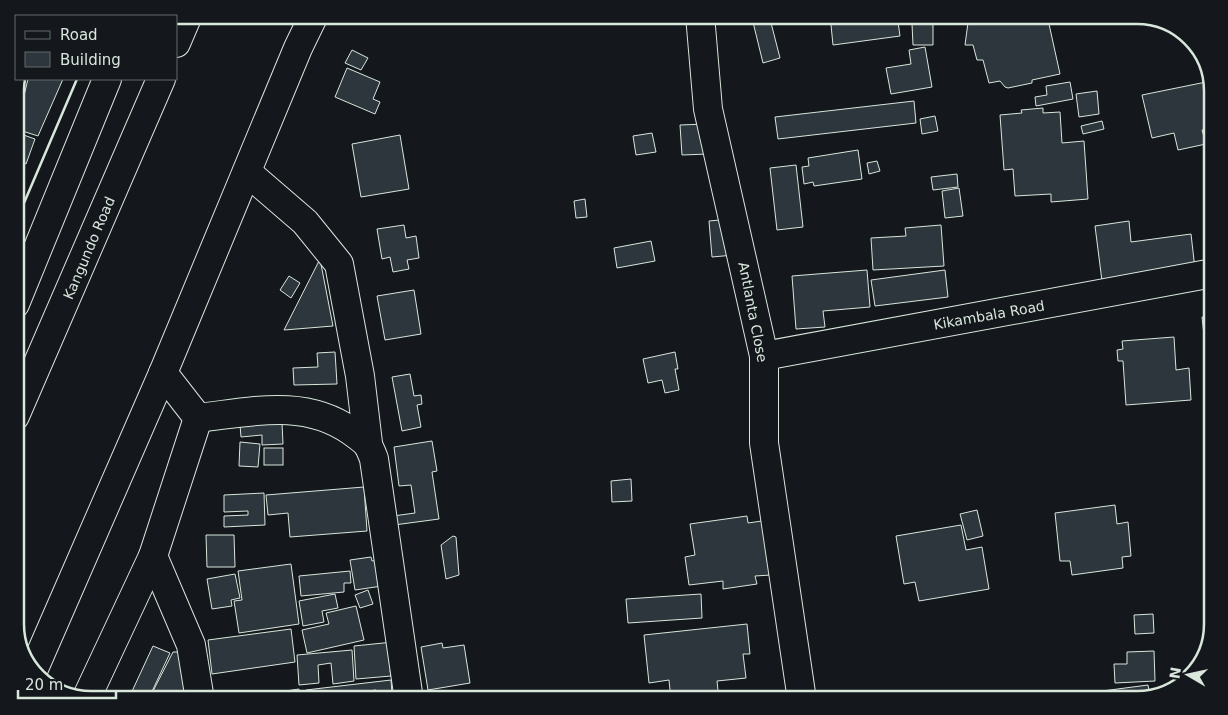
<svg xmlns="http://www.w3.org/2000/svg" width="1228" height="715" font-family="'DejaVu Sans',sans-serif">
<rect width="100%" height="100%" fill="#14181c"/>
<g fill="#2c363c" stroke="#d8e6dc">
<path d="M 763,15 L 769,15 L 780,58 L 763,63 L 752,18 Z"/>
<path d="M 830,15 L 897,15 L 900,36 L 833,45 Z"/>
<path d="M 969,15 L 1047,15 L 1060,74 L 1032,80 L 1032,83 L 1008,88 L 1005,87 L 1000,81 L 989,83 L 983,60 L 977,60 L 973,45 L 965,45 Z"/>
<path d="M 933,23 L 933,45 L 913,45 L 912,24 Z"/>
<path d="M 925,47 L 932,87 L 891,94 L 886,68 L 911,64 L 909,50 Z"/>
<path d="M 352,50 L 368,58 L 361,70 L 345,63 Z"/>
<path d="M 347,68 L 380,82 L 373,99 L 380,102 L 375,114 L 335,97 Z"/>
<path d="M 28,79 L 63,79 L 38,136 L 16,129 Z"/>
<path d="M 1211,81 L 1213,86 L 1213,128 L 1202,130 L 1206,144 L 1178,150 L 1174,133 L 1152,138 L 1142,95 Z"/>
<path d="M 1070,82 L 1073,99 L 1036,106 L 1035,97 L 1047,95 L 1046,86 Z"/>
<path d="M 1097,91 L 1099,114 L 1079,117 L 1076,94 Z"/>
<path d="M 914,101 L 916,123 L 778,139 L 775,117 Z"/>
<path d="M 1043,108 L 1043,113 L 1060,112 L 1062,143 L 1084,141 L 1088,199 L 1051,202 L 1051,194 L 1015,196 L 1013,169 L 1004,170 L 1000,115 L 1022,113 L 1021,110 Z"/>
<path d="M 935,116 L 938,131 L 922,134 L 920,119 Z"/>
<path d="M 1102,121 L 1104,129 L 1083,134 L 1081,126 Z"/>
<path d="M 706,124 L 708,154 L 682,155 L 680,125 Z"/>
<path d="M 15,132 L 35,139 L 26,164 L 15,160 Z"/>
<path d="M 652,133 L 656,152 L 636,155 L 633,136 Z"/>
<path d="M 400,135 L 409,189 L 361,197 L 352,144 Z"/>
<path d="M 858,150 L 862,179 L 814,186 L 813,182 L 804,184 L 802,167 L 809,166 L 808,158 Z"/>
<path d="M 877,161 L 880,171 L 869,174 L 867,163 Z"/>
<path d="M 15,165 L 23,168 L 15,188 Z"/>
<path d="M 796,165 L 803,227 L 777,230 L 770,168 Z"/>
<path d="M 957,174 L 958,187 L 933,190 L 931,177 Z"/>
<path d="M 959,188 L 963,216 L 945,218 L 942,191 Z"/>
<path d="M 585,199 L 587,217 L 576,218 L 574,201 Z"/>
<path d="M 731,219 L 734,255 L 712,257 L 709,221 Z"/>
<path d="M 1129,221 L 1131,242 L 1191,234 L 1195,269 L 1102,281 L 1095,226 Z"/>
<path d="M 404,225 L 406,238 L 416,236 L 419,258 L 407,260 L 409,269 L 393,272 L 390,257 L 382,259 L 377,229 Z"/>
<path d="M 941,225 L 944,266 L 873,270 L 871,238 L 906,236 L 905,228 Z"/>
<path d="M 651,241 L 655,261 L 617,268 L 614,248 Z"/>
<path d="M 320,259 L 333,326 L 284,330 Z"/>
<path d="M 867,270 L 870,307 L 823,311 L 825,327 L 796,329 L 792,276 Z"/>
<path d="M 945,270 L 948,297 L 875,306 L 871,280 Z"/>
<path d="M 289,276 L 300,283 L 291,298 L 280,290 Z"/>
<path d="M 414,290 L 421,334 L 385,340 L 377,296 Z"/>
<path d="M 1213,316 L 1213,405 L 1212,405 L 1202,317 Z"/>
<path d="M 1174,337 L 1176,370 L 1189,368 L 1191,400 L 1126,405 L 1123,361 L 1118,361 L 1117,350 L 1123,349 L 1122,341 Z"/>
<path d="M 335,352 L 337,384 L 294,385 L 293,368 L 318,367 L 317,353 Z"/>
<path d="M 675,352 L 678,369 L 675,369 L 679,390 L 665,393 L 662,380 L 648,383 L 643,359 Z"/>
<path d="M 410,374 L 414,396 L 421,395 L 422,404 L 417,405 L 421,427 L 402,431 L 392,377 Z"/>
<path d="M 282,423 L 283,444 L 262,445 L 262,435 L 241,437 L 240,425 Z"/>
<path d="M 432,441 L 437,471 L 432,472 L 439,519 L 394,525 L 393,516 L 415,513 L 411,485 L 399,486 L 394,447 Z"/>
<path d="M 240,442 L 260,444 L 258,467 L 239,466 Z"/>
<rect x="264" y="448" width="19" height="17"/>
<path d="M 631,479 L 632,501 L 612,502 L 611,481 Z"/>
<path d="M 364,487 L 367,531 L 290,537 L 288,513 L 268,515 L 266,495 Z"/>
<path d="M 264,493 L 265,525 L 224,527 L 224,516 L 248,515 L 248,511 L 224,512 L 224,495 Z"/>
<path d="M 1115,505 L 1117,524 L 1128,522 L 1131,556 L 1122,557 L 1123,568 L 1072,575 L 1070,561 L 1060,561 L 1055,513 Z"/>
<path d="M 977,510 L 983,536 L 967,540 L 960,514 Z"/>
<path d="M 747,516 L 748,523 L 769,520 L 771,575 L 755,576 L 757,584 L 723,589 L 723,581 L 689,585 L 685,557 L 695,555 L 690,524 Z"/>
<path d="M 961,525 L 966,550 L 982,547 L 989,589 L 919,601 L 915,582 L 904,584 L 896,536 Z"/>
<path d="M 206,535 L 234,535 L 235,567 L 207,567 Z"/>
<path d="M 453,536 L 456,537 L 459,575 L 446,579 L 441,545 Z"/>
<path d="M 371,557 L 372,561 L 387,559 L 389,585 L 355,590 L 350,560 Z"/>
<path d="M 291,564 L 299,624 L 239,633 L 234,601 L 242,600 L 238,571 Z"/>
<path d="M 350,571 L 351,583 L 344,583 L 344,592 L 301,596 L 299,576 Z"/>
<path d="M 235,574 L 240,598 L 231,600 L 232,606 L 212,609 L 207,579 Z"/>
<path d="M 368,590 L 373,604 L 360,608 L 355,595 Z"/>
<path d="M 335,594 L 338,608 L 322,611 L 324,622 L 303,626 L 299,601 Z"/>
<path d="M 701,594 L 702,618 L 628,623 L 626,599 Z"/>
<path d="M 356,606 L 364,640 L 307,653 L 302,630 L 329,624 L 326,613 Z"/>
<path d="M 1153,614 L 1154,633 L 1135,634 L 1134,615 Z"/>
<path d="M 747,624 L 750,654 L 743,654 L 746,678 L 717,681 L 719,700 L 671,700 L 669,680 L 649,683 L 644,635 Z"/>
<path d="M 291,629 L 295,662 L 212,674 L 208,640 Z"/>
<path d="M 393,642 L 396,669 L 390,670 L 391,676 L 356,679 L 354,646 Z"/>
<path d="M 442,643 L 443,648 L 464,645 L 470,683 L 428,690 L 421,647 Z"/>
<path d="M 153,646 L 170,653 L 148,700 L 128,700 Z"/>
<path d="M 352,650 L 354,681 L 333,684 L 331,663 L 318,665 L 319,683 L 299,685 L 297,655 Z"/>
<path d="M 1154,651 L 1155,681 L 1115,683 L 1114,664 L 1127,664 L 1127,652 Z"/>
<path d="M 173,652 L 184,652 L 186,700 L 165,700 L 151,695 Z"/>
<path d="M 391,680 L 392,694 L 376,696 L 376,690 L 360,692 L 361,697 L 339,700 L 307,700 L 306,690 Z"/>
<path d="M 1148,685 L 1150,697 L 1138,700 L 1088,700 L 1087,693 Z"/>
<path d="M 299,689 L 301,700 L 241,700 L 240,698 Z"/>
<path d="M 1030,694 L 1030,700 L 1003,700 L 1002,695 Z"/>
<path d="M 395,697 L 395,700 L 367,700 Z"/>
</g>
<g fill="none" stroke-linecap="round" stroke-linejoin="round">
<defs>
<g id="minor">
<path d="M 700,15 L 708,109 L 764,356 L 764,443 L 802,700"/>
<path d="M 133,16 L 134,15"/>
<path d="M 247,172 L 305,222 L 339,264 L 360,376 L 368,443"/>
<path d="M 15,304 L 107,79"/>
<path d="M 764,356 L 1213,273"/>
<path d="M 163,373 L 198,418 L 153,556 L 191,645 L 200,700"/>
<path d="M 198,418 C 251,412 304,398 351,431 C 366,442 368,442 374,459 L 409,700"/>
<path d="M 33,671 L 163,373 L 298,48 L 314,15"/>
<path d="M 86,699 L 153,556"/>
</g>
<g id="trunk">
<path d="M 176,43 L 188,15"/>
<path d="M 15,416 L 161,79"/>
</g>
</defs>
<use href="#minor" stroke="#d8e6dc" stroke-width="30"/>
<use href="#trunk" stroke="#d8e6dc" stroke-width="30"/>
<use href="#minor" stroke="#14181c" stroke-width="28"/>
<use href="#trunk" stroke="#14181c" stroke-width="28"/>
<g stroke="#d8e6dc" stroke-width="2.5">
<path d="M 103,16 L 103,15"/>
<path d="M 15,224 L 77,79"/>
</g>
</g>
<g text-anchor="middle" dominant-baseline="central" stroke-width="4" stroke-linejoin="round" paint-order="stroke">
<g font-size="14" fill="#d8e6dc" stroke="#14181c">
<text transform="translate(89 248) rotate(-67)">Kangundo Road</text>
<text transform="translate(753 312) rotate(79)">Antlanta Close</text>
<text transform="translate(989 315) rotate(-10)">Kikambala Road</text>
</g>
</g>
<path d="M0 0H1228V715H0ZM91 24H1137A67 67 0 0 1 1204 91V624A67 67 0 0 1 1137 691H91A67 67 0 0 1 24 624V91A67 67 0 0 1 91 24Z" fill="#14181c" fill-rule="evenodd"/>
<path fill="none" stroke="#d8e6dc" stroke-width="2.5" d="M91 24H1137A67 67 0 0 1 1204 91V624A67 67 0 0 1 1137 691H91A67 67 0 0 1 24 624V91A67 67 0 0 1 91 24Z"/>
<rect x="15" y="15" width="162" height="65" fill="#14181c" stroke="#626a69"/>
<rect x="25" y="31" width="25" height="8" fill="#14181c" stroke="#626a69"/>
<text x="60" y="40" font-size="15" fill="#d8e6dc">Road</text>
<rect x="25" y="52" width="25" height="15" fill="#2c363c" stroke="#626a69"/>
<text x="60" y="65" font-size="15" fill="#d8e6dc">Building</text>
<g transform="translate(1188 675) rotate(279)" stroke="#14181c" stroke-width="4" paint-order="stroke">
<path d="M0-4L9 19L0 12L-9 19Z" fill="#d8e6dc"/>
<text y="-8" font-size="14" font-weight="bold" text-anchor="middle" fill="#d8e6dc">N</text>
</g>
<path d="M18 690v8h98v-8" fill="none" stroke="#d8e6dc" stroke-width="2.5"/>
<text x="25" y="690" font-size="15" fill="#d8e6dc" stroke="#14181c" stroke-width="4" paint-order="stroke">20 m</text>
</svg>
